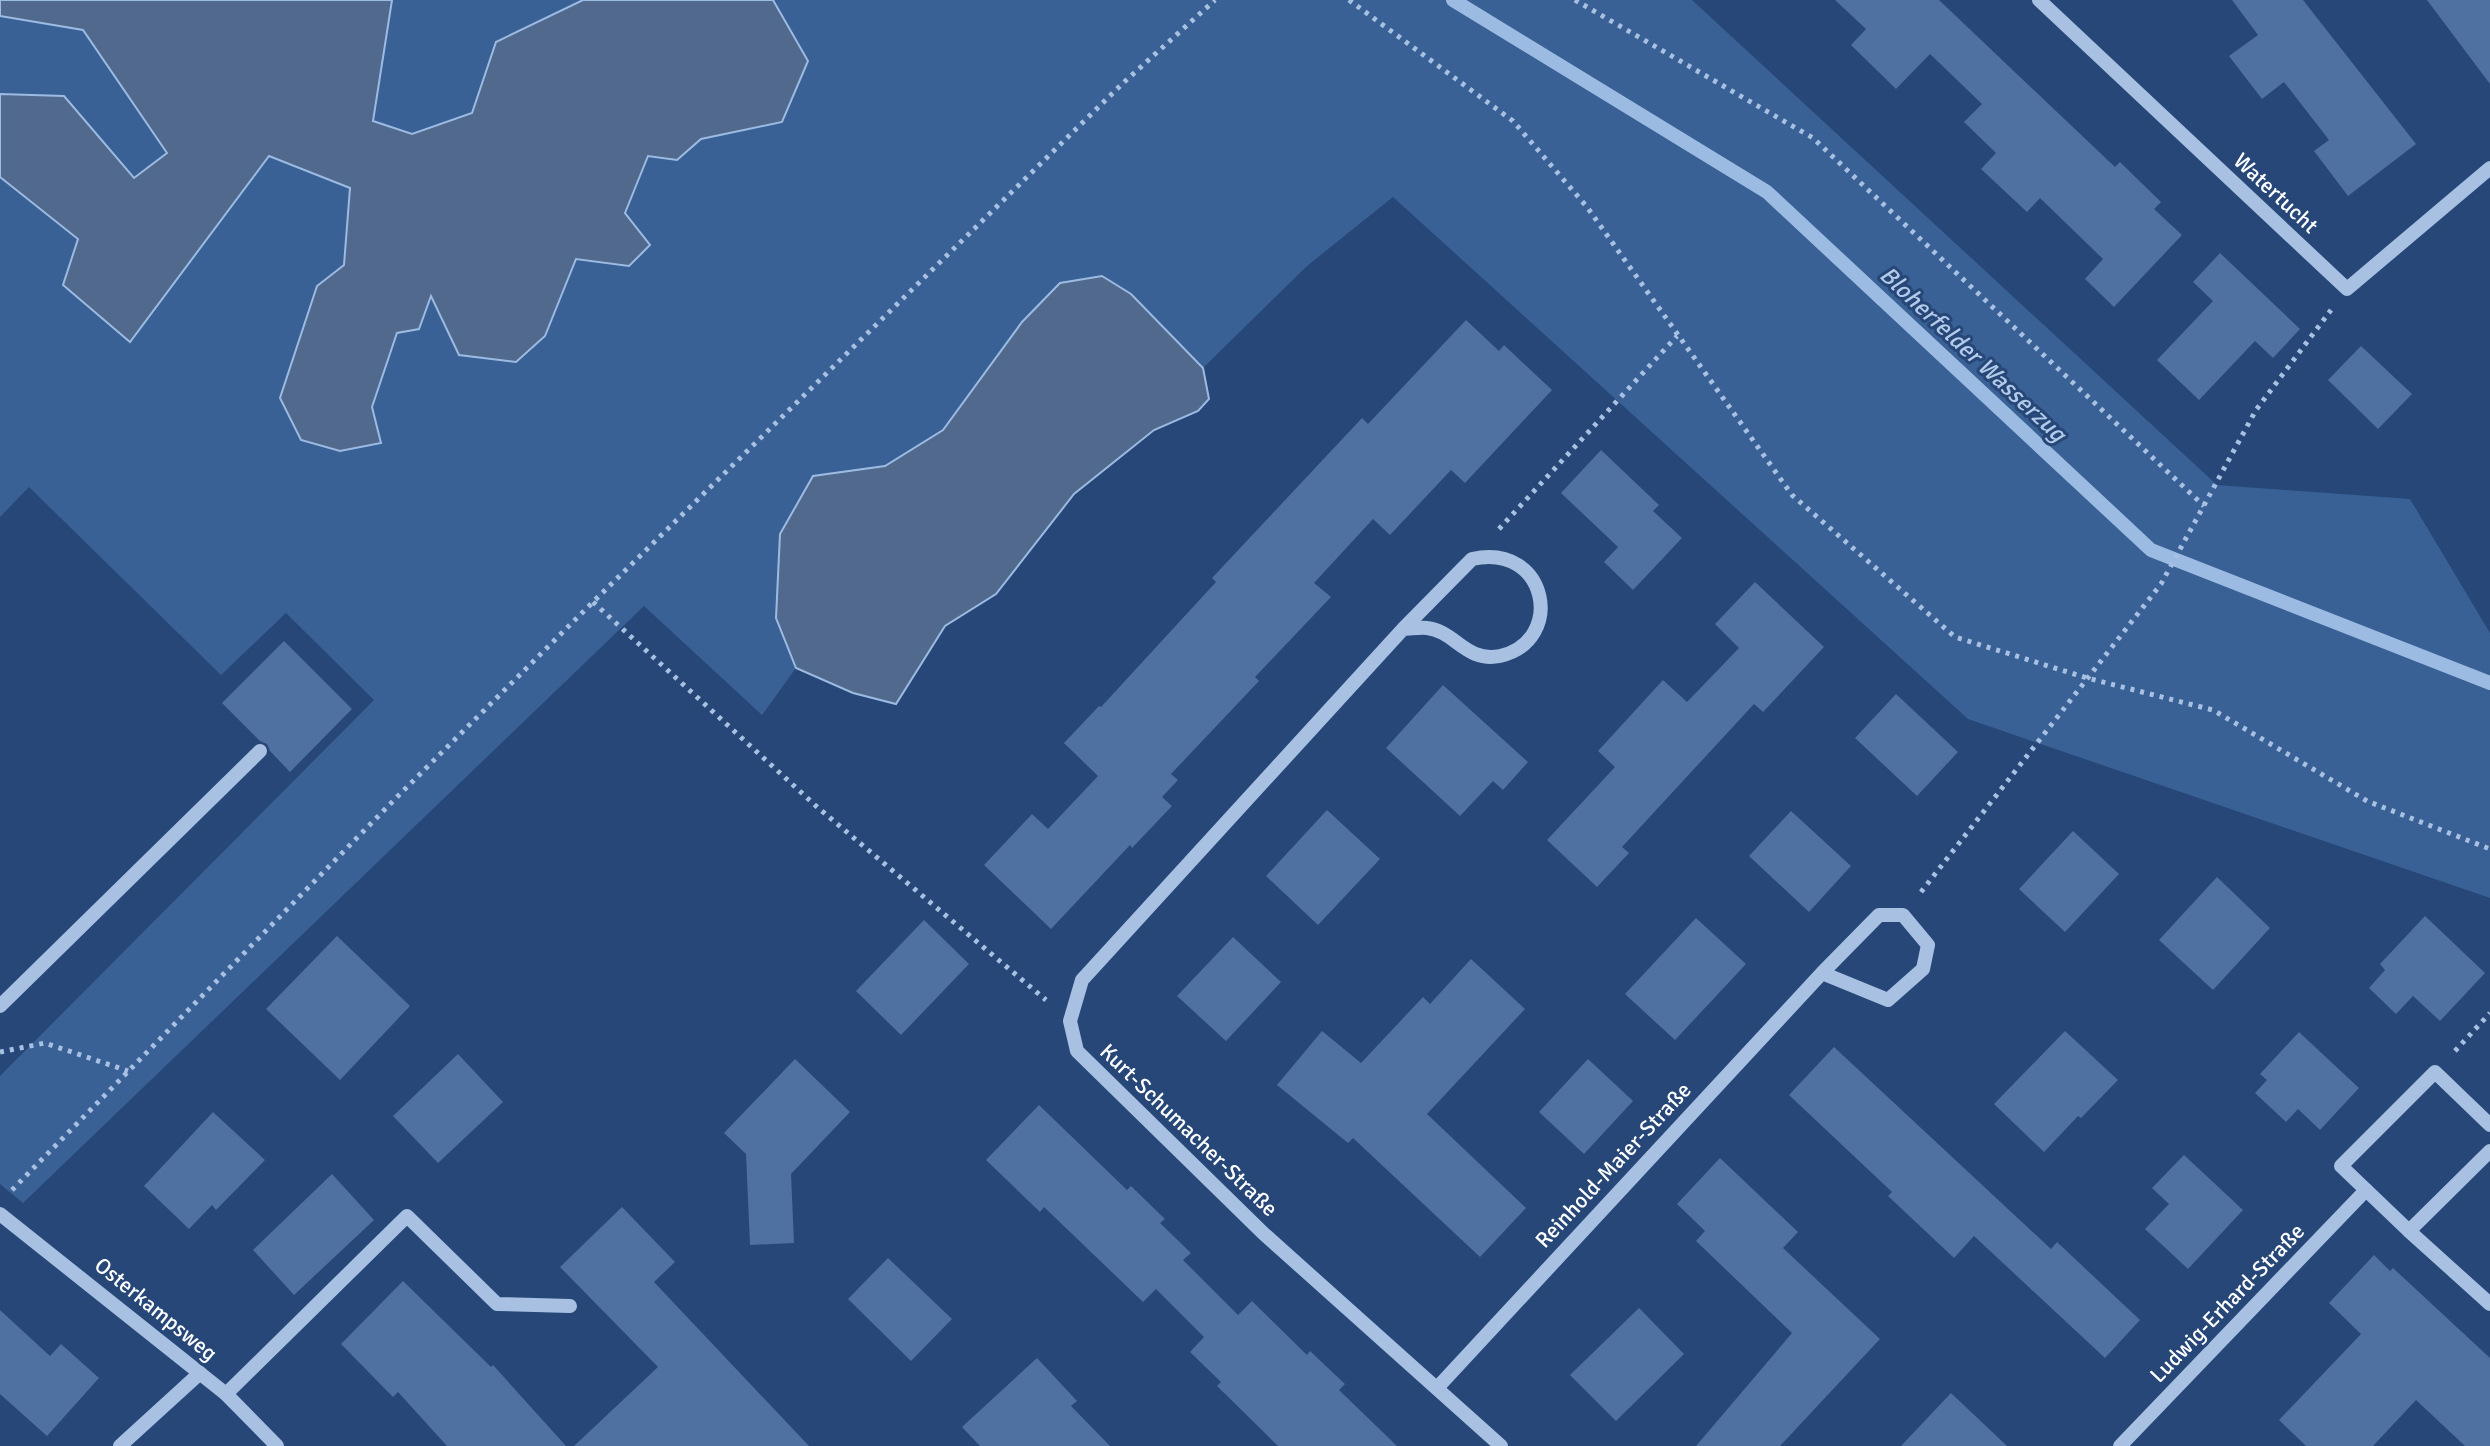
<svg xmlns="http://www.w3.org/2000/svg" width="2490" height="1446" font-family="Signika,sans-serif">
<rect width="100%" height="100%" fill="#264777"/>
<g fill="#3a6195">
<path d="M 392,0 L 583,0 L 496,42 L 473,113 L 412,134 L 373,122 Z"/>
<path d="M 773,0 L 1692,0 L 2217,485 L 2410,499 L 2490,633 L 2490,898 L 1968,719 L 1393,197 L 1307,266 L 1203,368 L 1131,294 L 1060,283 L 1022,322 L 943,430 L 885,466 L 813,476 L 776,618 L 796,668 L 762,715 L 644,606 L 23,1203 L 0,1184 L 0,1076 L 374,700 L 286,613 L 221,675 L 29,487 L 0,517 L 0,177 L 78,239 L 130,342 L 269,156 L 350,187 L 344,265 L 317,286 L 372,407 L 398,333 L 419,329 L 431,295 L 545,336 L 576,259 L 629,266 L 650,244 L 625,213 L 648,156 L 677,159 L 701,139 L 782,122 L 808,61 Z"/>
<path d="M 0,16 L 83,30 L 167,154 L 135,178 L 64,96 L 0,94 Z"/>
</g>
<g fill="#51698c" stroke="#9cbbe3" stroke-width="2">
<path d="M 0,0 L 392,0 L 373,121 L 412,134 L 472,113 L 496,42 L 583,0 L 773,0 L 808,61 L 782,122 L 701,139 L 677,160 L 648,156 L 625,213 L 650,245 L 629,266 L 576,259 L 545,336 L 516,362 L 459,355 L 431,296 L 419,329 L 397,333 L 372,407 L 381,443 L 340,451 L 301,440 L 280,398 L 317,286 L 344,265 L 350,188 L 269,156 L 130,342 L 63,285 L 78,239 L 0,177 L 0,94 L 64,96 L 134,178 L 167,153 L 83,30 L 0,16 Z"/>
<path d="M 1102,276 L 1131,294 L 1203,368 L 1209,399 L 1198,411 L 1154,430 L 1074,494 L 996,594 L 945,626 L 896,704 L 853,693 L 796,668 L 776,618 L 780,534 L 813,476 L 885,466 L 943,430 L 1022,322 L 1060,283 Z"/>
</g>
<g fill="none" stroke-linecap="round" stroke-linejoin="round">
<path stroke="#9cbbe3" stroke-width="14" d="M 1453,0 L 1767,192 L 2151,550 L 2490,683"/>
</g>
<g fill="#4e71a1">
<path d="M 1835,0 L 1939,0 L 2115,167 L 2120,162 L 2161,202 L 2154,209 L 2182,235 L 2114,307 L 2085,279 L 2103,259 L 2040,198 L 2027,212 L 1981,169 L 1996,153 L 1964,122 L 1982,104 L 1930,54 L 1896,89 L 1851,45 L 1866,29 Z"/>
<path d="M 2232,0 L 2303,0 L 2416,144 L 2348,196 L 2314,151 L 2329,140 L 2284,82 L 2262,99 L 2229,56 L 2258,35 Z"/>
<path d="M 2427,0 L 2490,0 L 2490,84 Z"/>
<path d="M 2220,253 L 2300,329 L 2273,358 L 2255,341 L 2199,400 L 2157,360 L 2213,301 L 2193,282 Z"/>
<path d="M 1466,320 L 1499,351 L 1504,345 L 1552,390 L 1465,483 L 1451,470 L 1390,535 L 1373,519 L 1314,583 L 1331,597 L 1255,677 L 1259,681 L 1171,774 L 1178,780 L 1162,797 L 1172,806 L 1132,848 L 1130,845 L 1051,929 L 984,865 L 1032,814 L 1048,829 L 1098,776 L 1064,743 L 1099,706 L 1101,707 L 1216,582 L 1212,578 L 1362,418 L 1368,424 Z"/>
<path d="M 2361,346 L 2412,394 L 2378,429 L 2328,380 Z"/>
<path d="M 1601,450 L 1659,505 L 1653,511 L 1682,538 L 1633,590 L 1604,562 L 1618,547 L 1561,493 Z"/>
<path d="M 1755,582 L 1824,647 L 1763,712 L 1754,704 L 1622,847 L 1629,853 L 1597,887 L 1547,840 L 1615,767 L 1598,751 L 1663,680 L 1687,702 L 1739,648 L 1715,624 Z"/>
<path d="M 284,641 L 352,709 L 290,772 L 270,751 L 267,744 L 260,741 L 222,703 Z"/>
<path d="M 1443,685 L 1528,762 L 1503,790 L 1493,781 L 1460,816 L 1386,748 Z"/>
<path d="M 1896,694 L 1958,752 L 1917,796 L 1855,738 Z"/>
<path d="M 1327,810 L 1380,859 L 1318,925 L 1266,876 Z"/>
<path d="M 1791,811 L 1851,866 L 1809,912 L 1749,856 Z"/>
<path d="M 2073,831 L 2119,874 L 2065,932 L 2019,889 Z"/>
<path d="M 2217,877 L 2270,928 L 2213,990 L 2159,940 Z"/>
<path d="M 2425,916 L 2485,973 L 2440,1021 L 2413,996 L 2396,1014 L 2369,988 L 2385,970 L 2380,964 Z"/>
<path d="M 1696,918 L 1746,964 L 1675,1040 L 1625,994 Z"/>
<path d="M 924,920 L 969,964 L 901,1035 L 856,991 Z"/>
<path d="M 337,936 L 410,1006 L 340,1080 L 266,1009 Z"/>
<path d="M 1233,937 L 1281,982 L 1226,1041 L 1177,996 Z"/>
<path d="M 1471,959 L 1525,1009 L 1427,1114 L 1526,1208 L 1480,1257 L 1353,1138 L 1348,1143 L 1277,1085 L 1322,1031 L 1361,1063 L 1423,997 L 1430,1004 Z"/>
<path d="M 2065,1031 L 2118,1080 L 2081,1118 L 2078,1116 L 2044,1152 L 1994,1104 Z"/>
<path d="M 2299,1032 L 2359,1088 L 2320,1130 L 2298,1109 L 2286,1122 L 2255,1093 L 2267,1080 L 2260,1074 Z"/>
<path d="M 1834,1047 L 2051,1249 L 2057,1242 L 2140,1320 L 2105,1358 L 1974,1236 L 1954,1258 L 1888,1196 L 1892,1192 L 1789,1095 Z"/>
<path d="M 458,1054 L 503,1102 L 438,1163 L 393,1116 Z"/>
<path d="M 795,1059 L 850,1112 L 791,1174 L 794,1243 L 750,1245 L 746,1154 L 724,1133 Z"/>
<path d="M 1588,1059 L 1633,1101 L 1584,1154 L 1539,1112 Z"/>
<path d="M 1039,1105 L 1127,1190 L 1131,1186 L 1165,1219 L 1160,1223 L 1191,1253 L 1183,1260 L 1238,1315 L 1252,1301 L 1307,1355 L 1310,1351 L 1345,1384 L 1339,1390 L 1397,1446 L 1278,1446 L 1217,1386 L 1221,1382 L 1190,1352 L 1204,1337 L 1156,1289 L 1143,1302 L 1044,1207 L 1040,1212 L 986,1160 Z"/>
<path d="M 213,1112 L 265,1160 L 216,1210 L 212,1205 L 189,1229 L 144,1186 Z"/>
<path d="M 2184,1155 L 2243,1210 L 2188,1269 L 2145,1229 L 2169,1204 L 2152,1188 Z"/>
<path d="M 1720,1158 L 1798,1232 L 1783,1248 L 1880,1339 L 1780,1446 L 1696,1446 L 1792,1333 L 1696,1241 L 1705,1231 L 1677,1204 Z"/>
<path d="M 332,1174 L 374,1220 L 294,1295 L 253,1250 Z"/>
<path d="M 622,1207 L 675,1262 L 654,1282 L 809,1446 L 574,1446 L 658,1367 L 560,1267 Z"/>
<path d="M 2374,1255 L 2390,1271 L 2393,1268 L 2490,1358 L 2490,1446 L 2465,1446 L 2416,1400 L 2373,1446 L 2306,1446 L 2279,1420 L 2361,1334 L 2329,1303 Z"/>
<path d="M 888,1258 L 952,1319 L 911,1361 L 848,1299 Z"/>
<path d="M 403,1281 L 491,1367 L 493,1365 L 566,1446 L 447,1446 L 398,1392 L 393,1397 L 341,1344 Z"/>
<path d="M 1639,1308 L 1684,1354 L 1616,1421 L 1570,1375 Z"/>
<path d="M 0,1310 L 50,1356 L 61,1344 L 99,1378 L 47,1436 L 0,1394 Z"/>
<path d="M 1037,1358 L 1077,1401 L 1071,1406 L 1110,1446 L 980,1446 L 962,1427 Z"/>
<path d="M 1951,1393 L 2007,1446 L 1901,1446 Z"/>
</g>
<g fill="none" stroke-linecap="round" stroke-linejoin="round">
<g stroke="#a8c1e3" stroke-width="5" stroke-dasharray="4 6" stroke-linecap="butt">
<path d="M 1349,0 L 1513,121 L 1587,207 L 1792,495 L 1955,637 L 2087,678 L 2213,710 L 2367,801 L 2490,849"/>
<path d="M 1575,0 L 1813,138 L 2204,506"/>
<path d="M 1499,529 L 1677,336"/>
<path d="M 593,602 L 816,806 L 1046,1000"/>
<path d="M 1921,892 L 2161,584 L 2256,410 L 2331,310"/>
<path d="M 2455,1051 L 2490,1013"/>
<path d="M 0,1052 L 45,1043 L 128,1071"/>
<path d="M 12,1190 L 397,797 L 593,602 L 1122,84 L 1215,0"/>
</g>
<g stroke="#a8c1e3" stroke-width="14">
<path d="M 2039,0 L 2347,289 L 2490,168"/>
<path d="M 1403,629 C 1410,629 1420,627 1427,628 C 1455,631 1466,663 1500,656 C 1566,641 1548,542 1472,559 L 1403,629 L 1082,980 L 1070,1021 L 1077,1051 L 1263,1233 L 1501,1446"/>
<path d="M 0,1006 L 260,751"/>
<path d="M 2490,1125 L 2435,1072 L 2341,1166 L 2409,1231 L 2490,1151"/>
<path d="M 0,1214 L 226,1394 L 277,1446"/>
<path d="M 2409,1231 L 2490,1304"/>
<path d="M 1437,1388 L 1822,973 L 1879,915 L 1903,915 L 1928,945 L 1923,969 L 1888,1000 L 1822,973"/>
<path d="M 226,1394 L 407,1216 L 497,1304 L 570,1306"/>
<path d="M 120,1446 L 200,1373"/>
<path d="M 2120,1446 L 2366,1190"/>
</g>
</g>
<g text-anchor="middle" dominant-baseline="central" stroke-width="6" stroke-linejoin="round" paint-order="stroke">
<g font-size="22" fill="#fff" stroke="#264777">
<text transform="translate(2276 193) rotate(43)">Watertucht</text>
<text transform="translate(1189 1130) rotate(44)">Kurt-Schumacher-Straße</text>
<text transform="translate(1613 1165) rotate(-47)">Reinhold-Maier-Straße</text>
<text transform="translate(2227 1303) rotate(-46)">Ludwig-Erhard-Straße</text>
<text transform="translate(156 1309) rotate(39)">Osterkampsweg</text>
</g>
<g font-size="24" font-style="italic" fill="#b3cbeb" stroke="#264777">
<text transform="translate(1973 354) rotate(43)">Bloherfelder Wasserzug</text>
</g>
</g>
</svg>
